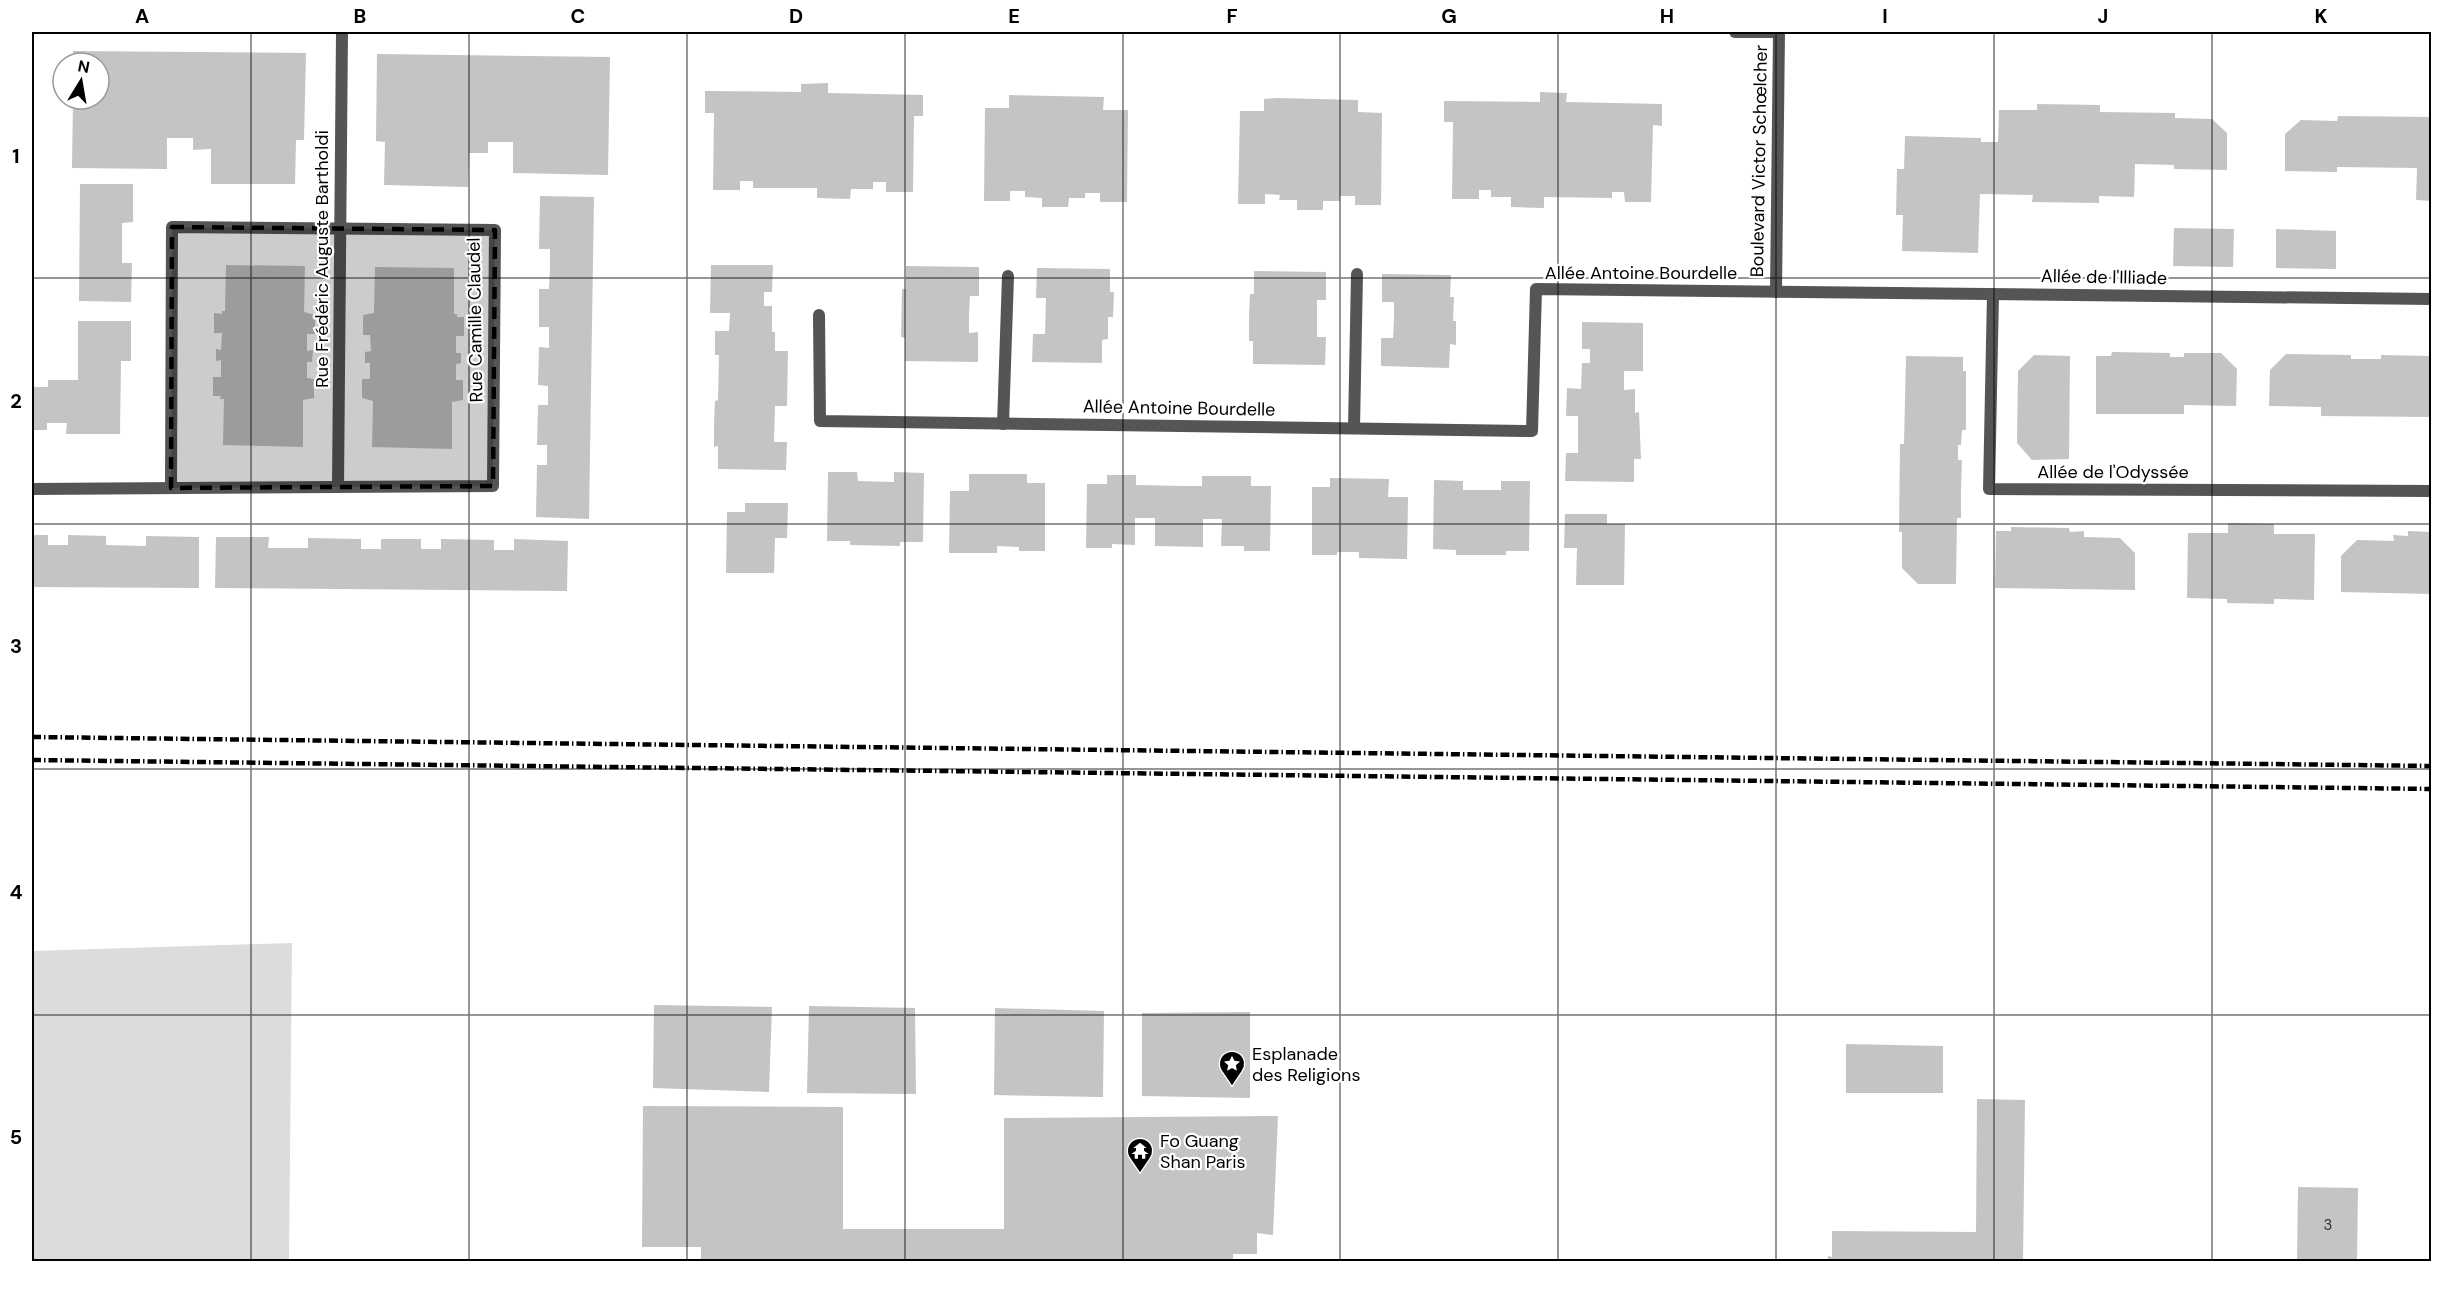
<svg xmlns="http://www.w3.org/2000/svg" width="2463" height="1293" font-family="'DM Sans',sans-serif">
<rect width="100%" height="100%" fill="#fff"/>
<path fill="#dcdcdc" d="M 292,943 L 289,1261 L 32,1261 L 32,951 Z"/>
<g fill="#c4c4c4">
<path d="M 73,51 L 306,53 L 304,140 L 296,140 L 295,184 L 211,184 L 211,149 L 193,150 L 193,138 L 167,138 L 167,169 L 72,168 L 73,99 L 99,99 L 99,63 L 73,63 Z"/>
<path d="M 377,54 L 610,57 L 608,175 L 513,173 L 513,142 L 488,142 L 488,153 L 469,153 L 468,187 L 384,185 L 385,142 L 376,141 Z"/>
<path d="M 828,83 L 828,93 L 923,95 L 923,116 L 914,116 L 913,192 L 886,192 L 886,182 L 873,182 L 873,189 L 851,189 L 850,199 L 817,198 L 817,188 L 753,188 L 753,181 L 740,181 L 740,190 L 713,190 L 714,113 L 705,113 L 705,91 L 801,92 L 801,84 Z"/>
<path d="M 1540,92 L 1567,93 L 1566,102 L 1662,104 L 1662,126 L 1653,125 L 1651,202 L 1625,202 L 1624,192 L 1612,192 L 1612,198 L 1544,197 L 1544,208 L 1511,207 L 1511,197 L 1491,197 L 1491,190 L 1479,190 L 1479,199 L 1452,199 L 1453,122 L 1444,122 L 1444,101 L 1540,102 Z"/>
<path d="M 1009,95 L 1104,97 L 1103,110 L 1128,110 L 1127,202 L 1100,202 L 1100,193 L 1085,193 L 1085,198 L 1069,198 L 1068,207 L 1042,207 L 1042,198 L 1025,197 L 1025,191 L 1010,191 L 1010,201 L 984,201 L 985,108 L 1009,108 Z"/>
<path d="M 1277,98 L 1358,100 L 1358,112 L 1382,113 L 1381,205 L 1355,205 L 1355,196 L 1340,196 L 1340,201 L 1323,201 L 1323,210 L 1297,210 L 1297,200 L 1279,200 L 1280,195 L 1265,194 L 1265,204 L 1238,204 L 1240,111 L 1264,111 L 1264,99 Z"/>
<path d="M 2037,104 L 2100,105 L 2100,112 L 2175,113 L 2175,118 L 2212,119 L 2227,133 L 2227,170 L 2174,169 L 2174,165 L 2135,164 L 2134,197 L 2099,196 L 2099,203 L 2032,202 L 2033,195 L 1980,194 L 1978,253 L 1902,251 L 1903,215 L 1896,215 L 1897,169 L 1904,169 L 1905,136 L 1981,138 L 1981,142 L 1998,142 L 1999,110 L 2037,110 Z"/>
<path d="M 2338,116 L 2432,117 L 2432,201 L 2416,200 L 2417,168 L 2337,167 L 2337,172 L 2285,171 L 2285,134 L 2301,120 L 2337,121 Z"/>
<path d="M 80,184 L 133,184 L 133,222 L 122,223 L 122,263 L 132,263 L 131,302 L 79,301 Z"/>
<path d="M 540,196 L 594,197 L 589,519 L 536,517 L 537,465 L 547,465 L 547,445 L 537,445 L 538,405 L 548,405 L 548,386 L 538,385 L 539,347 L 549,348 L 549,327 L 539,327 L 539,289 L 549,289 L 550,269 L 550,249 L 539,249 Z"/>
<path d="M 2174,228 L 2234,229 L 2233,267 L 2173,266 Z"/>
<path d="M 2276,229 L 2336,231 L 2336,269 L 2276,268 Z"/>
<path d="M 226,265 L 305,266 L 304,312 L 315,315 L 315,334 L 307,334 L 307,351 L 313,350 L 312,362 L 307,362 L 307,378 L 314,379 L 314,398 L 303,400 L 303,447 L 223,445 L 224,399 L 220,399 L 221,396 L 213,396 L 213,377 L 221,377 L 221,360 L 216,361 L 216,349 L 221,350 L 222,333 L 214,333 L 214,313 L 222,314 L 222,311 L 225,311 Z"/>
<path d="M 711,265 L 773,265 L 772,292 L 764,292 L 764,306 L 772,306 L 772,332 L 775,332 L 775,351 L 788,351 L 787,406 L 775,406 L 774,442 L 787,442 L 786,470 L 718,469 L 718,446 L 714,447 L 714,424 L 715,401 L 718,400 L 719,355 L 715,355 L 715,331 L 729,331 L 730,313 L 710,313 Z"/>
<path d="M 906,266 L 979,267 L 979,296 L 970,296 L 969,314 L 969,333 L 978,332 L 978,362 L 905,361 L 905,338 L 901,337 L 902,289 L 906,289 Z"/>
<path d="M 375,267 L 454,268 L 454,314 L 457,314 L 457,317 L 464,317 L 464,336 L 456,336 L 456,353 L 461,353 L 461,363 L 456,364 L 456,380 L 463,380 L 463,400 L 452,402 L 452,449 L 372,447 L 373,401 L 362,398 L 362,379 L 370,379 L 370,363 L 365,363 L 365,352 L 371,351 L 370,335 L 363,335 L 363,315 L 374,313 Z"/>
<path d="M 1037,268 L 1110,269 L 1110,292 L 1114,292 L 1113,317 L 1108,317 L 1108,339 L 1102,340 L 1102,363 L 1032,362 L 1033,334 L 1045,334 L 1046,298 L 1036,298 Z"/>
<path d="M 1254,271 L 1326,272 L 1326,300 L 1317,300 L 1317,337 L 1326,337 L 1325,365 L 1253,364 L 1253,341 L 1249,341 L 1249,317 L 1250,294 L 1254,294 Z"/>
<path d="M 1382,274 L 1451,275 L 1450,297 L 1454,297 L 1453,321 L 1456,321 L 1456,345 L 1450,344 L 1449,368 L 1381,366 L 1381,338 L 1393,338 L 1394,320 L 1394,302 L 1382,302 Z"/>
<path d="M 78,321 L 131,321 L 131,361 L 121,361 L 120,434 L 66,434 L 67,423 L 47,423 L 47,430 L 32,430 L 32,387 L 48,387 L 48,380 L 78,380 Z"/>
<path d="M 1582,322 L 1643,323 L 1643,371 L 1624,371 L 1624,390 L 1635,389 L 1635,413 L 1639,412 L 1641,459 L 1634,459 L 1634,482 L 1565,481 L 1566,453 L 1578,453 L 1578,416 L 1566,416 L 1567,388 L 1581,389 L 1582,363 L 1590,363 L 1590,349 L 1582,349 Z"/>
<path d="M 2112,352 L 2170,353 L 2170,357 L 2184,357 L 2184,353 L 2221,353 L 2237,369 L 2236,406 L 2184,405 L 2184,414 L 2096,414 L 2096,356 L 2111,356 Z"/>
<path d="M 2286,354 L 2351,355 L 2351,359 L 2381,359 L 2381,355 L 2432,356 L 2432,417 L 2321,416 L 2321,407 L 2269,406 L 2270,370 Z"/>
<path d="M 2034,355 L 2070,356 L 2069,459 L 2032,460 L 2017,443 L 2018,371 Z"/>
<path d="M 1906,356 L 1963,357 L 1963,371 L 1966,371 L 1966,430 L 1962,430 L 1961,445 L 1958,445 L 1958,460 L 1962,460 L 1961,489 L 1961,518 L 1957,518 L 1956,584 L 1918,584 L 1902,568 L 1902,532 L 1899,532 L 1900,444 L 1904,444 Z"/>
<path d="M 828,472 L 857,472 L 858,481 L 894,482 L 894,472 L 924,473 L 923,542 L 900,542 L 900,546 L 850,545 L 850,541 L 827,541 Z"/>
<path d="M 969,474 L 1027,474 L 1027,483 L 1045,483 L 1045,551 L 1019,551 L 1019,547 L 997,546 L 997,553 L 949,553 L 950,491 L 969,491 Z"/>
<path d="M 1107,475 L 1136,475 L 1136,485 L 1183,486 L 1202,486 L 1202,476 L 1251,476 L 1251,486 L 1271,486 L 1270,551 L 1244,551 L 1244,546 L 1221,546 L 1222,519 L 1203,519 L 1203,547 L 1155,546 L 1155,518 L 1135,518 L 1135,545 L 1112,544 L 1112,548 L 1086,548 L 1087,484 L 1107,484 Z"/>
<path d="M 1330,478 L 1389,479 L 1388,497 L 1408,497 L 1407,559 L 1359,558 L 1359,552 L 1337,552 L 1337,555 L 1312,555 L 1312,487 L 1330,487 Z"/>
<path d="M 1434,480 L 1463,481 L 1463,490 L 1501,490 L 1501,481 L 1530,481 L 1529,551 L 1506,551 L 1506,555 L 1456,555 L 1456,550 L 1433,549 Z"/>
<path d="M 745,503 L 788,503 L 787,538 L 775,538 L 774,573 L 726,573 L 727,512 L 745,512 Z"/>
<path d="M 1565,514 L 1607,514 L 1607,524 L 1625,524 L 1624,585 L 1576,585 L 1577,548 L 1564,548 Z"/>
<path d="M 2228,523 L 2274,524 L 2274,534 L 2315,534 L 2314,600 L 2274,599 L 2274,604 L 2227,603 L 2227,599 L 2187,598 L 2188,533 L 2228,533 Z"/>
<path d="M 2011,527 L 2069,528 L 2070,532 L 2084,531 L 2084,537 L 2120,538 L 2135,553 L 2135,590 L 1995,588 L 1996,531 L 2011,531 Z"/>
<path d="M 2408,531 L 2432,532 L 2432,594 L 2341,592 L 2341,556 L 2357,540 L 2394,541 L 2393,535 L 2408,536 Z"/>
<path d="M 32,535 L 48,535 L 48,545 L 68,545 L 68,535 L 106,536 L 106,545 L 146,546 L 146,536 L 199,537 L 199,588 L 32,587 Z"/>
<path d="M 216,537 L 269,537 L 268,548 L 308,548 L 308,538 L 361,539 L 361,549 L 381,549 L 381,539 L 421,539 L 421,549 L 441,549 L 441,539 L 494,540 L 494,550 L 514,550 L 514,539 L 568,541 L 567,591 L 215,588 Z"/>
<path d="M 654,1005 L 772,1007 L 769,1092 L 653,1088 Z"/>
<path d="M 809,1006 L 915,1008 L 916,1094 L 807,1093 Z"/>
<path d="M 995,1008 L 1104,1011 L 1103,1097 L 994,1095 Z"/>
<path d="M 1250,1012 L 1250,1098 L 1142,1096 L 1142,1013 Z"/>
<path d="M 1846,1044 L 1943,1046 L 1943,1093 L 1846,1093 Z"/>
<path d="M 1977,1099 L 2025,1100 L 2023,1262 L 1828,1262 L 1828,1256 L 1832,1257 L 1832,1231 L 1976,1232 Z"/>
<path d="M 643,1106 L 843,1107 L 843,1229 L 1004,1229 L 1004,1118 L 1278,1116 L 1273,1235 L 1257,1233 L 1257,1254 L 1233,1254 L 1233,1262 L 701,1262 L 701,1247 L 642,1247 Z"/>
<path d="M 2298,1187 L 2358,1188 L 2357,1262 L 2297,1262 Z"/>
</g>
<g fill="none" stroke-linecap="round" stroke-linejoin="round">
<path stroke="#555" stroke-width="12" d="M 1735,32 L 1779,32"/>
<g stroke="#555" stroke-width="12">
<path d="M 1776,292 L 1779,32"/>
<path d="M 1993,294 L 1989,489 L 2432,491"/>
<path d="M 819,315 L 820,421 L 1532,431 L 1536,289 L 2432,299"/>
<path d="M 1003,424 L 1008,276"/>
<path d="M 1354,428 L 1357,274"/>
<path d="M 338,486 L 342,32"/>
<path d="M 32,489 L 493,486 L 495,230 L 172,227 L 171,488"/>
</g>
<g stroke="#000" stroke-width="4.5" stroke-dasharray="9 3 1.5 3" stroke-linecap="butt">
<path d="M 32,737 L 2432,766"/>
<path d="M 32,760 L 2432,789"/>
</g>
</g>
<path fill="#000" fill-opacity="0.2" stroke="#000" stroke-width="4.5" stroke-dasharray="12 8" stroke-linejoin="round" d="M 172,227 L 495,230 L 493,486 L 171,488 Z"/>
<path fill="none" stroke="#000" stroke-width="1.5" stroke-opacity="0.55" d="M 251,32 L 251,1262M 469,32 L 469,1262M 687,32 L 687,1262M 905,32 L 905,1262M 1123,32 L 1123,1262M 1340,32 L 1340,1262M 1558,32 L 1558,1262M 1776,32 L 1776,1262M 1994,32 L 1994,1262M 2212,32 L 2212,1262M 32,278 L 2432,278M 32,524 L 2432,524M 32,769 L 2432,769M 32,1015 L 2432,1015"/>
<defs>
<symbol id="sight-pin" viewBox="-11 -11 22 30"><path d="M0 17L-7.5 6A9.5 9.5 0 1 1 7.5 6Z" fill="#000" stroke="#fff"/><path d="M0-6L1.8-2.2L6-1.7L2.9 1.2L3.7 5.4L0 3.3L-3.7 5.4L-2.9 1.2L-6-1.7L-1.8-2.2Z" fill="#fff"/></symbol>
<symbol id="temple-pin" viewBox="-11 -11 22 30"><path d="M0 17L-7.5 6A9.5 9.5 0 1 1 7.5 6Z" fill="#000" stroke="#fff"/><path d="M0-6L5-2H3V0L6.5 2.5H4V6H1.5V3h-3V6H-4V2.5H-6.5L-3 0V-2H-5Z" fill="#fff"/></symbol>
</defs>
<g fill-rule="evenodd">
<use href="#sight-pin" x="1217" y="1049" width="30" height="40"/>
<use href="#temple-pin" x="1125" y="1136" width="30" height="40"/>
</g>
<g text-anchor="middle" dominant-baseline="central" stroke-width="4.5" stroke-linejoin="round" paint-order="stroke">
<g font-size="15" fill="#313131">
<text x="2328" y="1225">3</text>
</g>
<g font-size="18" fill="#000" stroke="#fff">
<text transform="translate(1759 161) rotate(-89)">Boulevard Victor Schœlcher</text>
<text transform="translate(322 259) rotate(-90)">Rue Frédéric Auguste Bartholdi</text>
<text x="1641" y="273">Allée Antoine Bourdelle</text>
<text transform="translate(2104 277) rotate(1)">Allée de l'Illiade</text>
<text transform="translate(475 320) rotate(-91)">Rue Camille Claudel</text>
<text transform="translate(1179 408) rotate(1)">Allée Antoine Bourdelle</text>
<text x="2113" y="472">Allée de l'Odyssée</text>
</g>
<g font-size="18" fill="#000" stroke="#fff" text-anchor="start">
<text x="1252" y="1054">Esplanade<tspan x="1252" dy="21">des Religions</tspan></text>
<text x="1160" y="1141">Fo Guang<tspan x="1160" dy="21">Shan Paris</tspan></text>
</g>
</g>
<rect width="2463" height="1293" fill="none" stroke="#ffffff" stroke-width="66"/>
<g transform="translate(81 81) rotate(11)"><circle r="28" fill="#ffffff" stroke="#999999" stroke-width="1.5"/>
<path d="M0-4.5L10 22L0 15L-10 22Z" fill="#000000"/>
<text y="-9" font-size="16" font-weight="bold" text-anchor="middle" fill="#000000">N</text>
</g>
<rect x="33" y="33" width="2397" height="1227" fill="none" stroke="#000" stroke-width="2"/>
<g font-size="20" text-anchor="middle" font-weight="bold" fill="#000">
<text x="142" y="23">A</text>
<text x="360" y="23">B</text>
<text x="578" y="23">C</text>
<text x="796" y="23">D</text>
<text x="1014" y="23">E</text>
<text x="1232" y="23">F</text>
<text x="1449" y="23">G</text>
<text x="1667" y="23">H</text>
<text x="1885" y="23">I</text>
<text x="2103" y="23">J</text>
<text x="2321" y="23">K</text>
<text x="16" y="163">1</text>
<text x="16" y="408">2</text>
<text x="16" y="653">3</text>
<text x="16" y="899">4</text>
<text x="16" y="1144">5</text>
</g>
</svg>
